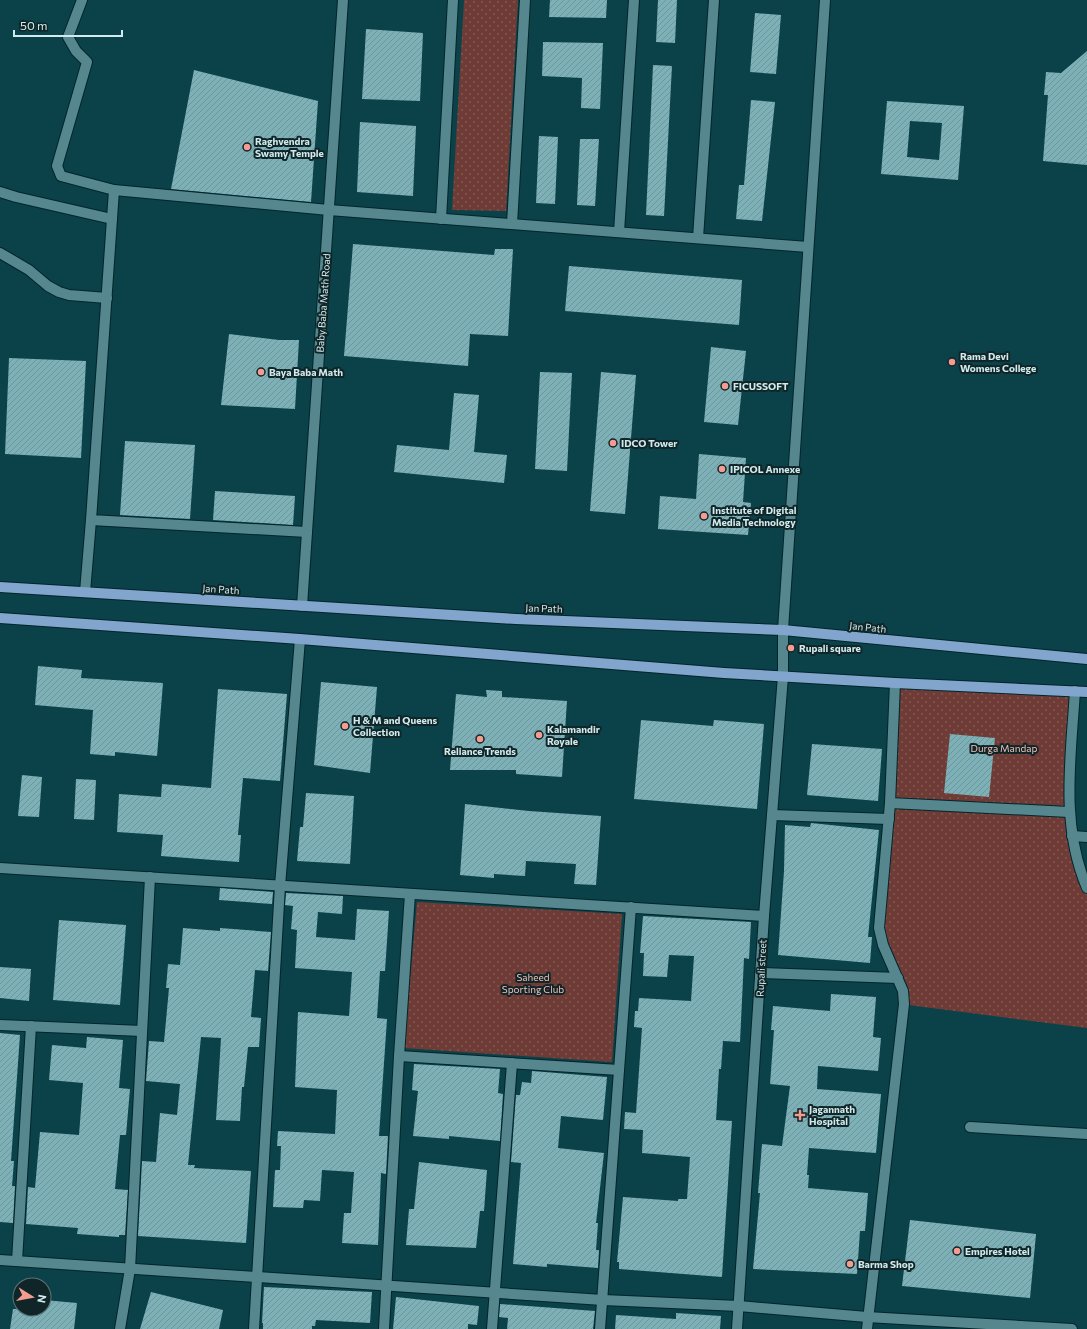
<svg xmlns="http://www.w3.org/2000/svg" width="1087" height="1329" font-family="Commissioner,sans-serif">
<defs>
<pattern id="green-dots" width="8" height="8" patternUnits="userSpaceOnUse"><rect width="8" height="8" fill="#6e3b36"/><path d="M2 2h.1M6 6h.1" fill="none" stroke="#825853" stroke-width="1.8" stroke-linecap="round"/></pattern>
<pattern id="building-hatch" width="6" height="6" patternUnits="userSpaceOnUse"><rect width="6" height="6" fill="#7db0b7"/><path d="M-1 1l2-2M0 6l6-6M5 7l2-2" fill="none" stroke="#6d969b"/></pattern>
</defs>
<rect width="100%" height="100%" fill="#0b4148"/>
<g fill="url(#green-dots)">
<path d="M 464,0 L 518,0 L 506,211 L 452,210 Z"/>
<path d="M 897,685 L 1072,693 L 1067,810 L 892,801 Z"/>
<path d="M 894,807 L 1067,814 L 1087,892 L 1087,1028 L 908,1005 L 883,929 Z"/>
<path d="M 417,902 L 622,914 L 612,1062 L 404,1048 Z"/>
</g>
<g fill="url(#building-hatch)" fill-rule="evenodd">
<path d="M 550,0 L 607,0 L 606,18 L 549,17 Z"/>
<path d="M 658,0 L 677,0 L 675,43 L 656,42 Z"/>
<path d="M 755,13 L 781,15 L 776,74 L 750,72 Z"/>
<path d="M 366,29 L 423,33 L 420,101 L 362,99 Z"/>
<path d="M 543,42 L 603,43 L 600,109 L 581,108 L 582,78 L 542,76 Z"/>
<path d="M 1087,51 L 1087,165 L 1043,161 L 1048,95 L 1044,95 L 1046,72 L 1061,73 Z"/>
<path d="M 653,65 L 672,66 L 664,216 L 646,215 Z"/>
<path d="M 194,70 L 318,101 L 311,202 L 171,189 Z"/>
<path d="M 751,100 L 775,102 L 762,221 L 736,219 L 739,185 L 744,185 Z"/>
<path d="M 887,101 L 964,106 L 958,180 L 881,174 ZM 910,121 L 942,123 L 939,160 L 907,157 Z"/>
<path d="M 360,122 L 416,126 L 413,196 L 357,192 Z"/>
<path d="M 539,136 L 558,137 L 555,204 L 536,203 Z"/>
<path d="M 580,139 L 599,139 L 595,206 L 577,205 Z"/>
<path d="M 353,244 L 494,255 L 495,249 L 513,249 L 508,336 L 470,334 L 468,366 L 344,356 Z"/>
<path d="M 569,266 L 742,280 L 739,325 L 565,311 Z"/>
<path d="M 229,334 L 279,340 L 299,340 L 295,409 L 221,405 Z"/>
<path d="M 711,347 L 746,351 L 738,425 L 704,422 Z"/>
<path d="M 9,358 L 86,361 L 81,458 L 5,454 Z"/>
<path d="M 540,372 L 572,373 L 567,471 L 535,469 Z"/>
<path d="M 601,372 L 636,375 L 625,514 L 590,511 Z"/>
<path d="M 454,393 L 479,395 L 474,452 L 507,455 L 504,483 L 394,472 L 397,445 L 449,450 Z"/>
<path d="M 125,441 L 195,445 L 190,519 L 120,515 Z"/>
<path d="M 699,454 L 746,458 L 743,502 L 751,503 L 748,535 L 658,529 L 660,496 L 696,499 Z"/>
<path d="M 215,491 L 295,496 L 293,525 L 213,520 Z"/>
<path d="M 38,666 L 82,670 L 81,678 L 163,683 L 157,756 L 115,752 L 115,756 L 90,754 L 93,710 L 35,705 Z"/>
<path d="M 321,682 L 377,687 L 370,773 L 314,765 Z"/>
<path d="M 218,689 L 287,694 L 280,781 L 243,778 L 238,835 L 241,835 L 239,862 L 161,856 L 163,835 L 117,832 L 119,794 L 161,797 L 162,784 L 211,788 Z"/>
<path d="M 486,690 L 502,691 L 502,697 L 567,701 L 562,777 L 516,774 L 516,770 L 450,770 L 456,694 L 487,697 Z"/>
<path d="M 641,720 L 713,726 L 714,720 L 764,724 L 757,809 L 634,799 Z"/>
<path d="M 950,734 L 995,738 L 989,797 L 944,793 Z"/>
<path d="M 812,744 L 882,749 L 878,801 L 807,795 Z"/>
<path d="M 22,775 L 42,777 L 39,817 L 18,816 Z"/>
<path d="M 76,779 L 96,780 L 94,820 L 74,819 Z"/>
<path d="M 306,793 L 354,796 L 350,864 L 297,861 L 300,827 L 303,827 Z"/>
<path d="M 465,804 L 529,811 L 601,816 L 596,885 L 574,884 L 576,864 L 526,861 L 525,876 L 494,874 L 494,878 L 460,875 Z"/>
<path d="M 811,823 L 879,830 L 868,937 L 872,937 L 870,963 L 778,955 L 784,871 L 785,825 L 810,827 Z"/>
<path d="M 220,888 L 273,892 L 272,904 L 219,900 Z"/>
<path d="M 286,893 L 343,896 L 342,914 L 318,912 L 316,937 L 355,940 L 357,909 L 389,911 L 385,971 L 380,971 L 377,1018 L 387,1019 L 379,1136 L 388,1136 L 386,1174 L 381,1173 L 378,1245 L 342,1243 L 344,1213 L 351,1213 L 354,1172 L 322,1170 L 320,1201 L 304,1200 L 303,1208 L 273,1207 L 275,1170 L 280,1170 L 281,1146 L 277,1146 L 278,1131 L 335,1134 L 337,1090 L 295,1087 L 298,1012 L 349,1016 L 352,972 L 295,968 L 297,930 L 291,929 L 293,906 L 285,905 Z"/>
<path d="M 643,916 L 751,922 L 749,959 L 744,958 L 740,1042 L 723,1041 L 721,1069 L 719,1069 L 716,1120 L 732,1121 L 722,1277 L 619,1269 L 619,1262 L 617,1262 L 623,1197 L 678,1201 L 678,1199 L 687,1199 L 690,1157 L 642,1153 L 643,1130 L 624,1129 L 625,1112 L 636,1113 L 642,1028 L 634,1027 L 635,1011 L 638,1011 L 639,998 L 691,1001 L 694,956 L 669,955 L 667,977 L 643,976 L 644,953 L 640,953 Z"/>
<path d="M 59,920 L 126,925 L 120,1005 L 53,1000 Z"/>
<path d="M 183,928 L 220,931 L 220,928 L 271,932 L 268,971 L 255,970 L 251,1017 L 261,1018 L 259,1047 L 248,1047 L 244,1087 L 242,1087 L 240,1121 L 216,1120 L 221,1038 L 201,1037 L 188,1165 L 195,1165 L 194,1168 L 251,1171 L 246,1243 L 138,1236 L 142,1161 L 156,1162 L 160,1113 L 177,1115 L 180,1084 L 146,1081 L 149,1041 L 164,1042 L 169,988 L 166,988 L 168,964 L 180,965 Z"/>
<path d="M 0,967 L 31,969 L 29,1001 L 0,998 Z"/>
<path d="M 831,994 L 876,997 L 873,1037 L 881,1038 L 878,1071 L 818,1066 L 817,1089 L 881,1094 L 876,1153 L 809,1148 L 807,1175 L 809,1175 L 808,1188 L 868,1193 L 865,1231 L 860,1231 L 857,1274 L 753,1269 L 760,1193 L 758,1193 L 762,1144 L 782,1146 L 790,1086 L 770,1084 L 774,1030 L 771,1030 L 773,1006 L 830,1011 Z"/>
<path d="M 0,1033 L 20,1035 L 11,1161 L 14,1161 L 12,1186 L 15,1186 L 13,1223 L 0,1222 Z"/>
<path d="M 87,1037 L 123,1040 L 119,1088 L 130,1089 L 126,1135 L 120,1135 L 115,1189 L 128,1190 L 125,1235 L 119,1235 L 119,1237 L 77,1234 L 78,1228 L 26,1224 L 28,1187 L 35,1188 L 40,1132 L 79,1135 L 83,1083 L 49,1080 L 52,1045 L 86,1048 Z"/>
<path d="M 414,1064 L 500,1069 L 498,1093 L 503,1094 L 500,1141 L 449,1136 L 449,1139 L 413,1136 L 418,1091 L 412,1090 Z"/>
<path d="M 532,1071 L 607,1077 L 603,1120 L 561,1116 L 558,1148 L 604,1153 L 596,1223 L 598,1223 L 596,1250 L 599,1250 L 598,1268 L 547,1264 L 547,1267 L 513,1264 L 521,1163 L 511,1162 L 516,1095 L 520,1095 L 522,1082 L 531,1083 Z"/>
<path d="M 419,1162 L 487,1170 L 484,1211 L 480,1211 L 476,1248 L 406,1245 L 409,1209 L 414,1209 Z"/>
<path d="M 910,1220 L 1036,1234 L 1030,1298 L 902,1286 Z"/>
<path d="M 264,1287 L 372,1292 L 370,1323 L 316,1320 L 315,1326 L 312,1326 L 312,1329 L 263,1329 L 263,1323 L 262,1323 Z"/>
<path d="M 151,1292 L 223,1310 L 219,1329 L 140,1329 Z"/>
<path d="M 396,1297 L 479,1306 L 477,1325 L 468,1324 L 468,1329 L 393,1329 Z"/>
<path d="M 44,1300 L 77,1303 L 74,1329 L 10,1329 L 13,1309 L 44,1309 Z"/>
<path d="M 500,1304 L 595,1311 L 593,1329 L 507,1329 L 508,1318 L 499,1317 Z"/>
<path d="M 676,1313 L 721,1316 L 720,1329 L 615,1329 L 616,1315 L 676,1319 Z"/>
</g>
<g fill="none" stroke-linecap="round" stroke-linejoin="round">
<defs>
<g id="minor">
<path d="M 82,0 L 68,37 L 76,51 L 87,62 L 57,166 L 61,176 L 114,190"/>
<path d="M 0,192 L 16,197 L 112,219"/>
<path d="M 441,219 L 453,0"/>
<path d="M 512,224 L 525,0"/>
<path d="M 619,232 L 634,0"/>
<path d="M 698,238 L 714,0"/>
<path d="M 0,253 L 29,270 L 48,286 L 59,292 L 69,295 L 107,298"/>
<path d="M 307,532 L 91,520 L 114,190 L 329,210 L 808,247"/>
<path d="M 85,592 L 91,520"/>
<path d="M 302,606 L 343,0"/>
<path d="M 1075,691 C 1071,756 1060,825 1087,888"/>
<path d="M 890,803 L 1069,812"/>
<path d="M 772,815 L 889,819"/>
<path d="M 1072,836 L 1087,837"/>
<path d="M 0,868 L 764,916"/>
<path d="M 760,973 L 898,978"/>
<path d="M 0,1025 L 142,1031"/>
<path d="M 399,1056 L 619,1070"/>
<path d="M 970,1127 L 1087,1134"/>
<path d="M 0,1260 L 603,1300 L 739,1306 L 867,1317 L 1072,1329"/>
<path d="M 17,1261 L 31,1026"/>
<path d="M 120,1329 L 130,1269 L 150,877"/>
<path d="M 254,1329 L 280,886 L 300,639"/>
<path d="M 384,1329 L 399,1056 L 410,894"/>
<path d="M 492,1329 L 512,1063"/>
<path d="M 600,1329 L 631,907"/>
<path d="M 737,1329 L 764,916 L 783,676 L 783,630 L 825,0"/>
<path d="M 867,1329 L 904,1004 L 903,991 L 883,945 L 879,928 L 890,803 L 895,683"/>
</g>
<g id="major">
<path d="M 0,587 L 516,619 L 783,630 L 1087,659"/>
<path d="M 0,618 L 300,639 L 724,673 L 895,683 L 1087,692"/>
</g>
</defs>
<use href="#minor" stroke="#00262b" stroke-width="12"/>
<use href="#major" stroke="#00262b" stroke-width="12"/>
<use href="#minor" stroke="#56878e" stroke-width="10"/>
<use href="#major" stroke="#82a5ce" stroke-width="10"/>
</g>
<g fill="#f59c92" stroke="#102527" stroke-width="1.5">
<circle cx="247" cy="147" r="4"/>
<circle cx="952" cy="362" r="4"/>
<circle cx="261" cy="372" r="4"/>
<circle cx="725" cy="386" r="4"/>
<circle cx="613" cy="443" r="4"/>
<circle cx="722" cy="469" r="4"/>
<circle cx="704" cy="516" r="4"/>
<circle cx="791" cy="648" r="4"/>
<circle cx="345" cy="726" r="4"/>
<circle cx="539" cy="735" r="4"/>
<circle cx="480" cy="739" r="4"/>
<path d="M798 1109h4v4h4v4h-4v4h-4v-4h-4v-4h4z"/>
<circle cx="957" cy="1251" r="4"/>
<circle cx="850" cy="1264" r="4"/>
</g>
<g text-anchor="middle" dominant-baseline="central" stroke-width="4" stroke-linejoin="round" paint-order="stroke">
<g font-size="10" font-weight="bold" fill="#d0eaed" stroke="#102527" text-anchor="start">
<text x="255" y="141">Raghvendra<tspan x="255" dy="12">Swamy Temple</tspan></text>
<text x="960" y="356">Rama Devi<tspan x="960" dy="12">Womens College</tspan></text>
<text x="269" y="372">Baya Baba Math</text>
<text x="733" y="386">FICUSSOFT</text>
<text x="621" y="443">IDCO Tower</text>
<text x="730" y="469">IPICOL Annexe</text>
<text x="712" y="510">Institute of Digital<tspan x="712" dy="12">Media Technology</tspan></text>
<text x="799" y="648">Rupali square</text>
<text x="353" y="720">H &amp; M and Queens<tspan x="353" dy="12">Collection</tspan></text>
<text x="547" y="729">Kalamandir<tspan x="547" dy="12">Royale</tspan></text>
<text x="480" y="751" text-anchor="middle">Reliance Trends</text>
<text x="809" y="1109">Jagannath<tspan x="809" dy="12">Hospital</tspan></text>
<text x="965" y="1251">Empires Hotel</text>
<text x="858" y="1264">Barma Shop</text>
</g>
<g font-size="10" fill="#d0eaed" stroke="#102527">
<text transform="translate(323 303) rotate(-86)">Baby Baba Math Road</text>
<text transform="translate(221 589) rotate(4)">Jan Path</text>
<text transform="translate(544 608) rotate(2)">Jan Path</text>
<text transform="translate(868 627) rotate(6)">Jan Path</text>
<text transform="translate(761 968) rotate(-87)">Rupali street</text>
</g>
<g font-size="10" fill="#f2c1ba" stroke="#102527">
<text x="1004" y="748">Durga Mandap</text>
<text x="533" y="977">Saheed<tspan x="533" dy="12">Sporting Club</tspan></text>
</g>
</g>
<g transform="translate(32 1297) rotate(101)"><circle r="19" fill="#102527" stroke="#5d7476"/>
<path d="M0-3L7 15L0 10L-7 15Z" fill="#f59c92"/>
<text y="-6" font-size="11" font-weight="bold" text-anchor="middle" fill="#d0eaed">N</text>
</g>
<path d="M14 30v6h108v-6" fill="none" stroke="#d0eaed" stroke-width="2"/>
<text x="20" y="30" font-size="12" fill="#d0eaed" stroke="#102527" stroke-width="3" paint-order="stroke">50 m</text>
</svg>
